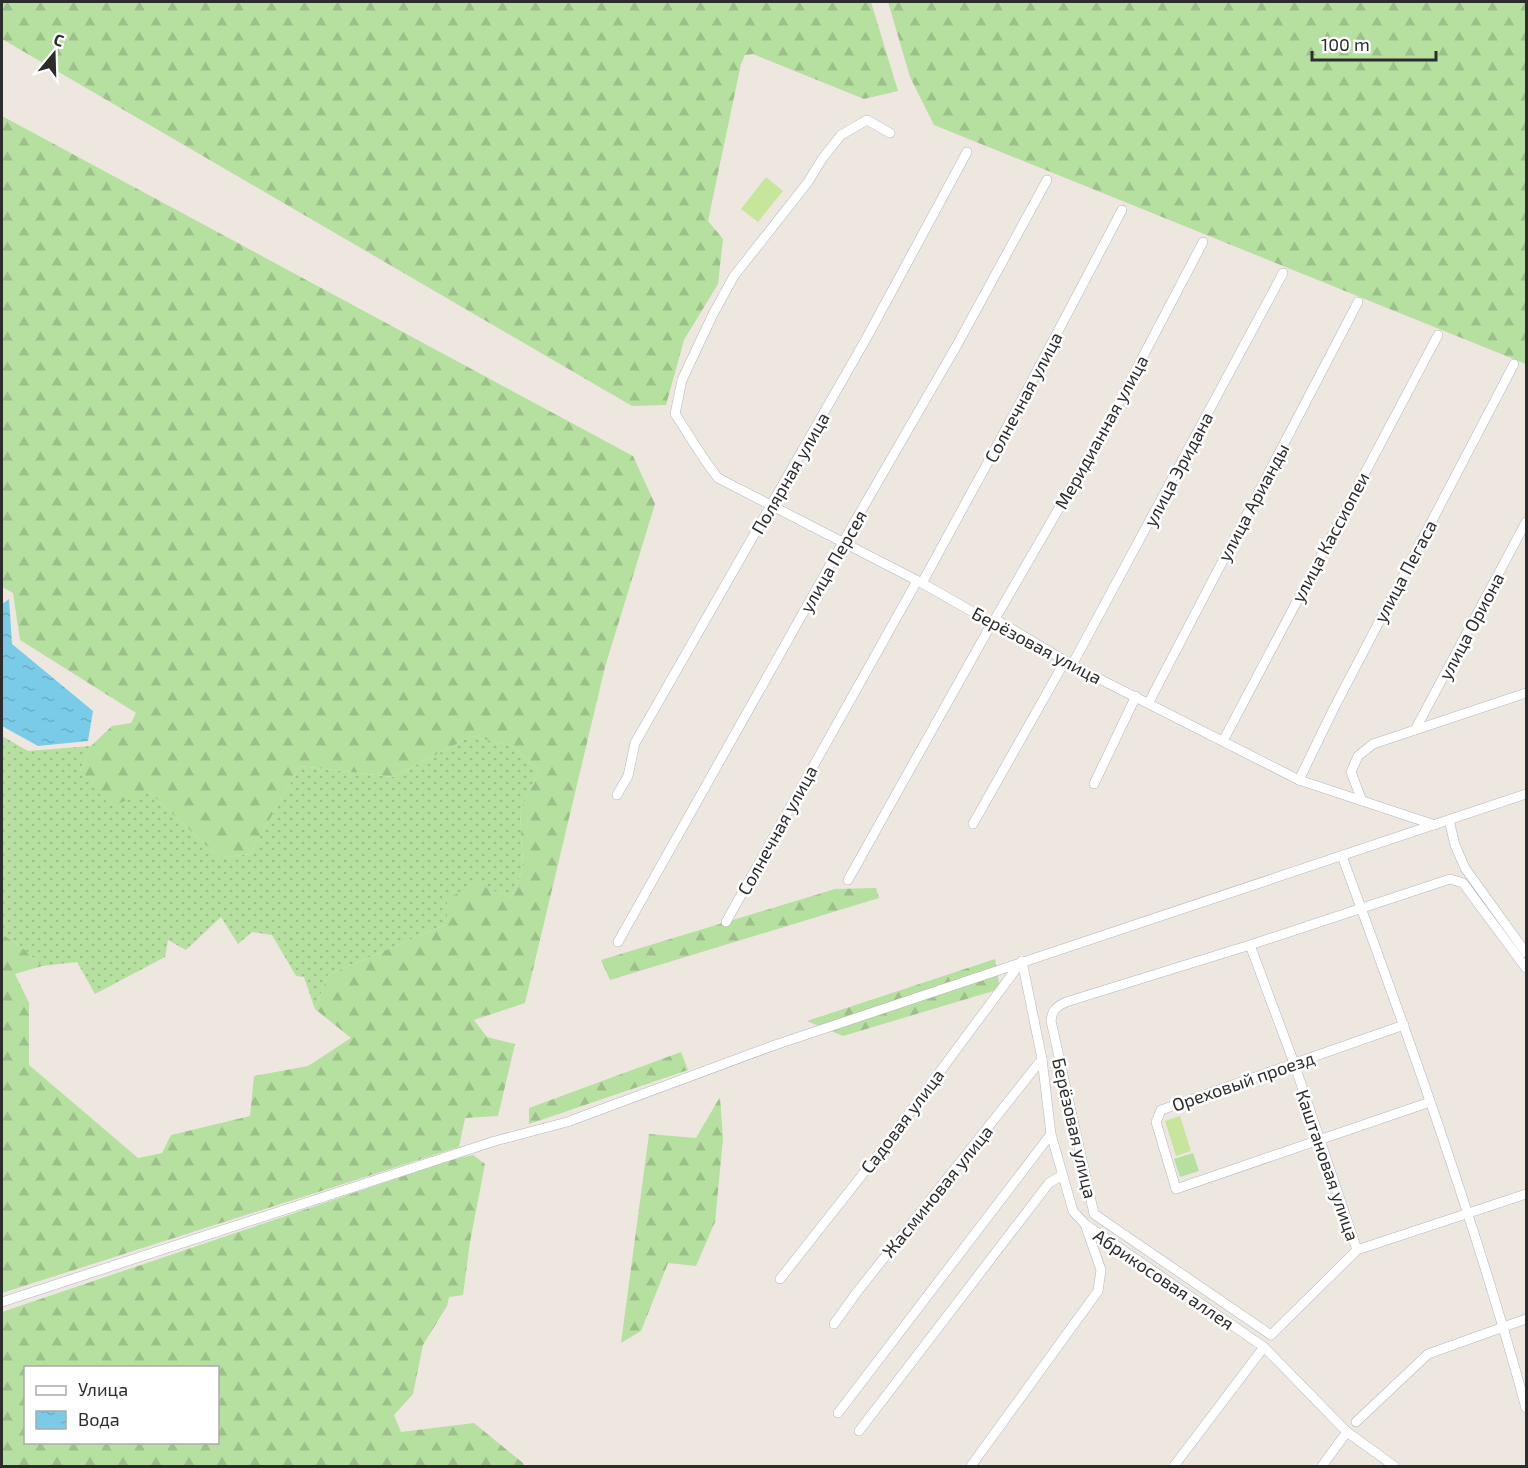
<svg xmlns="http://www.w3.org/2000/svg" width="1528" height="1468" font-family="'Exo 2',sans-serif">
<defs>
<pattern id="grass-dots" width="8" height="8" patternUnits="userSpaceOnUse" patternTransform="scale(1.5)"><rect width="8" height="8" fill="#b6e0a0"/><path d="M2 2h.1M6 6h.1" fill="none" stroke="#9dc08a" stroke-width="1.8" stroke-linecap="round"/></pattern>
<pattern id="forest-firs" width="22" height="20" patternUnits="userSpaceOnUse" patternTransform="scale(1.5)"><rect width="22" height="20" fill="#b6e0a0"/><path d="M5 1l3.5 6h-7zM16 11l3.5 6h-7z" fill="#9dc08a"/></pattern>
<pattern id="water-ripples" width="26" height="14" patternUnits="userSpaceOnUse" patternTransform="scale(1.5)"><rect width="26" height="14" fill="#7acbe8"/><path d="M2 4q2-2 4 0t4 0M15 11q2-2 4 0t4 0" fill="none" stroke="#6aaec7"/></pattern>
</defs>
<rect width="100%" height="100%" fill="#ede7e0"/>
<path fill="url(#grass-dots)" d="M 2,736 L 28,751 L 91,746 L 80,770 L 150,793 L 220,858 L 250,854 L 300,766 L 393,777 L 472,736 L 512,746 L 539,770 L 520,811 L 523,869 L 511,898 L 476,884 L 447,924 L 328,975 L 315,1009 L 304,977 L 296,976 L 272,935 L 252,932 L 238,944 L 221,917 L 186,950 L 168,940 L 165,957 L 95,994 L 77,962 L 42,966 L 24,949 L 2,934 Z"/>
<g fill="url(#forest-firs)" fill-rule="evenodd">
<path d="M 2,2 L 871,2 L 898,91 L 864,99 L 753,54 L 745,55 L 741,64 L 708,221 L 723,239 L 718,284 L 684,340 L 666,405 L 632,406 L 2,39 Z"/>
<path d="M 888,2 L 1526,2 L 1526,364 L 934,125 L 910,77 Z"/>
<path d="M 2,116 L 633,456 L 655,504 L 605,667 L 525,1003 L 474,1020 L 487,1037 L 515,1044 L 498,1116 L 465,1118 L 459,1147 L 2,1293 L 2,934 L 24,949 L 42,966 L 15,974 L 29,1003 L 29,1065 L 138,1158 L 162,1153 L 171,1135 L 250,1116 L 254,1076 L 308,1066 L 351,1038 L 315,1009 L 328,975 L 447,924 L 447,899 L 476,883 L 511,898 L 523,869 L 520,811 L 539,770 L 512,746 L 472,736 L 393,777 L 300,766 L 250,854 L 220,858 L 150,793 L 110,806 L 80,770 L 91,746 L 112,726 L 131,723 L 136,713 L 20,640 L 13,593 L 2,587 Z"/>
<path d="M 876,888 L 879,898 L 610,980 L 601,960 L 835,889 Z"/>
<path d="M 995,959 L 1000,989 L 843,1036 L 807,1021 Z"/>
<path d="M 681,1052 L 688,1070 L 529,1124 L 529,1108 Z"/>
<path d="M 720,1097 L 723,1139 L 715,1222 L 696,1266 L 668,1263 L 641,1331 L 621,1343 L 649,1134 L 696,1138 Z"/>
<path d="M 473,1155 L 485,1164 L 470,1242 L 463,1295 L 449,1297 L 447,1306 L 423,1345 L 413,1394 L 394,1415 L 401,1432 L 474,1423 L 523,1463 L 524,1466 L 2,1466 L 2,1312 L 454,1159 ZM 26,1368 L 218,1368 L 218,1442 L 26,1442 Z"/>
</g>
<path fill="#b6e0a0" d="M 1193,1153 L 1199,1171 L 1180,1177 L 1174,1159 Z"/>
<g fill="#c7e69c">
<path d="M 766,177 L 783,191 L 758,222 L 741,209 Z"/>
<path d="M 1180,1116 L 1191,1151 L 1176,1156 L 1165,1121 Z"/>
</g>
<path fill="url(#water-ripples)" d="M 9,599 L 12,644 L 93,711 L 88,741 L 38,746 L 2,726 L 2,604 Z"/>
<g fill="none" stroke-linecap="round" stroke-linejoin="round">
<defs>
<g id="minor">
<path d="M 890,133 L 867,120 L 841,135 L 822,159 L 808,182 L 734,276 L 713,314 L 682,380 L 675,414 C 690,436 702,458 718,478 L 922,583 L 992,623 L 995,619 L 1072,665 L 1299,780 L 1435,825"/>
<path d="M 922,583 L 1018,407 L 1122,210"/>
<path d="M 995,619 L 1107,425 L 1203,242"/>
<path d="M 1072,665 L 1283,273"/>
<path d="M 1149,702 L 1358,302"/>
<path d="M 1415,730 L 1526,522"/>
<path d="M 1223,741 L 1438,335"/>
<path d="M 1299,780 L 1333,710 L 1514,364"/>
<path d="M 1094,784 L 1136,696"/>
<path d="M 617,795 L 628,776 L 635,743 L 866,339 L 967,152"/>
<path d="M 1362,801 L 1351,772 L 1358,756 L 1373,744 L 1526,693"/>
<path d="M 1449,820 L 1455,845 L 1465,868 L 1526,953"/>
<path d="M 973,824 L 1065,661"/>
<path d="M 1342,856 C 1409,1038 1475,1221 1526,1408"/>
<path d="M 848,880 L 992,623"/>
<path d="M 726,922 L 917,581"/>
<path d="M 618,942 L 843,542 L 957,345 L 1047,180"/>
<path d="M 1250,945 L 1294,1063 L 1357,1250"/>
<path d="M 1022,961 L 1042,1059 L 1051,1134 L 1073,1211 L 1085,1224 L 1264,1347 L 1347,1432 L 1394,1466"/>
<path d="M 1526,968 L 1463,883 L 1450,879 L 1250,945 L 1066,1002 C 1056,1007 1052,1010 1051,1021 L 1094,1214 L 1271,1335 L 1357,1250 L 1526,1194"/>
<path d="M 1404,1025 L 1161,1110 L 1156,1122 L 1176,1189 L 1430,1102"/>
<path d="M 780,1279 L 881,1151 L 1022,961"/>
<path d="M 2,1302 L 495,1141 L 567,1122 L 775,1045 L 1526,794"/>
<path d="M 834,1324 L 857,1292 L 1042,1059"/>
<path d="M 838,1413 L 1051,1134"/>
<path d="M 1356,1422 L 1428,1354 L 1526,1319"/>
<path d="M 859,1431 L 1049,1183 L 1061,1176"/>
<path d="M 971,1466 L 1098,1291 L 1101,1270 L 1085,1224"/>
<path d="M 1174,1466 L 1264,1347"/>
<path d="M 1322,1466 L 1347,1432"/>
</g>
</defs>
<use href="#minor" stroke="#b3b6bf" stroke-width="10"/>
<use href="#minor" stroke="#fff" stroke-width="9"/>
</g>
<g text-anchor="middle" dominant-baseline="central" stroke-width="5" stroke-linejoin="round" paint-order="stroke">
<g font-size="18" fill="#2c2c2c" stroke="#fff">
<text transform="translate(1023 397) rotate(-62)">Солнечная улица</text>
<text transform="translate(1101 432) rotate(-61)">Меридианная улица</text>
<text transform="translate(1178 469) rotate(-62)">улица Эридана</text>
<text transform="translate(790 473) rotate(-60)">Полярная улица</text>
<text transform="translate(1253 502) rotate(-62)">улица Арианды</text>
<text transform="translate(1330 537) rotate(-62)">улица Кассиопеи</text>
<text transform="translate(833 561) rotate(-60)">улица Персея</text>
<text transform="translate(1405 571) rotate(-62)">улица Пегаса</text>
<text transform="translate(1471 626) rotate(-62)">улица Ориона</text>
<text transform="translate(1037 645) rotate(28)">Берёзовая улица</text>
<text transform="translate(777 830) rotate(-61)">Солнечная улица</text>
<text transform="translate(1243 1081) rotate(-19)">Ореховый проезд</text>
<text transform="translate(902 1121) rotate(-53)">Садовая улица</text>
<text transform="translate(1075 1128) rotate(77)">Берёзовая улица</text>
<text transform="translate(1328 1165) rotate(71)">Каштановая улица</text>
<text transform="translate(937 1191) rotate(-51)">Жасминовая улица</text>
<text transform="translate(1164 1279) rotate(34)">Абрикосовая аллея</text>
</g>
</g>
<rect width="1528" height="1468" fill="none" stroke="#2c2c2c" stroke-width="6"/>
<rect x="24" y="1366" width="195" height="78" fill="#ffffff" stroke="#ababab" stroke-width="1.5"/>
<rect x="36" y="1386" width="30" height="9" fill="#ffffff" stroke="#ababab" stroke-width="1.5"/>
<text x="78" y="1396" font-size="18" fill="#2c2c2c">Улица</text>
<rect x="36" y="1411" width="30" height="18" fill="url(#water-ripples)" stroke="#ababab" stroke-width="1.5"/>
<text x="78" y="1426" font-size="18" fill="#2c2c2c">Вода</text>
<g transform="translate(54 54) rotate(19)" stroke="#ffffff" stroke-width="4.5" paint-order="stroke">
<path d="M0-4.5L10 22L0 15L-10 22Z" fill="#2c2c2c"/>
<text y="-9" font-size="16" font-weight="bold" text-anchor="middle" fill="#2c2c2c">С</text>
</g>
<path d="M1312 51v9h124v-9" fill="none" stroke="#2c2c2c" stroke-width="3"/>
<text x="1321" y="51" font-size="18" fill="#2c2c2c" stroke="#ffffff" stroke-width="4.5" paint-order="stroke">100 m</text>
</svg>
